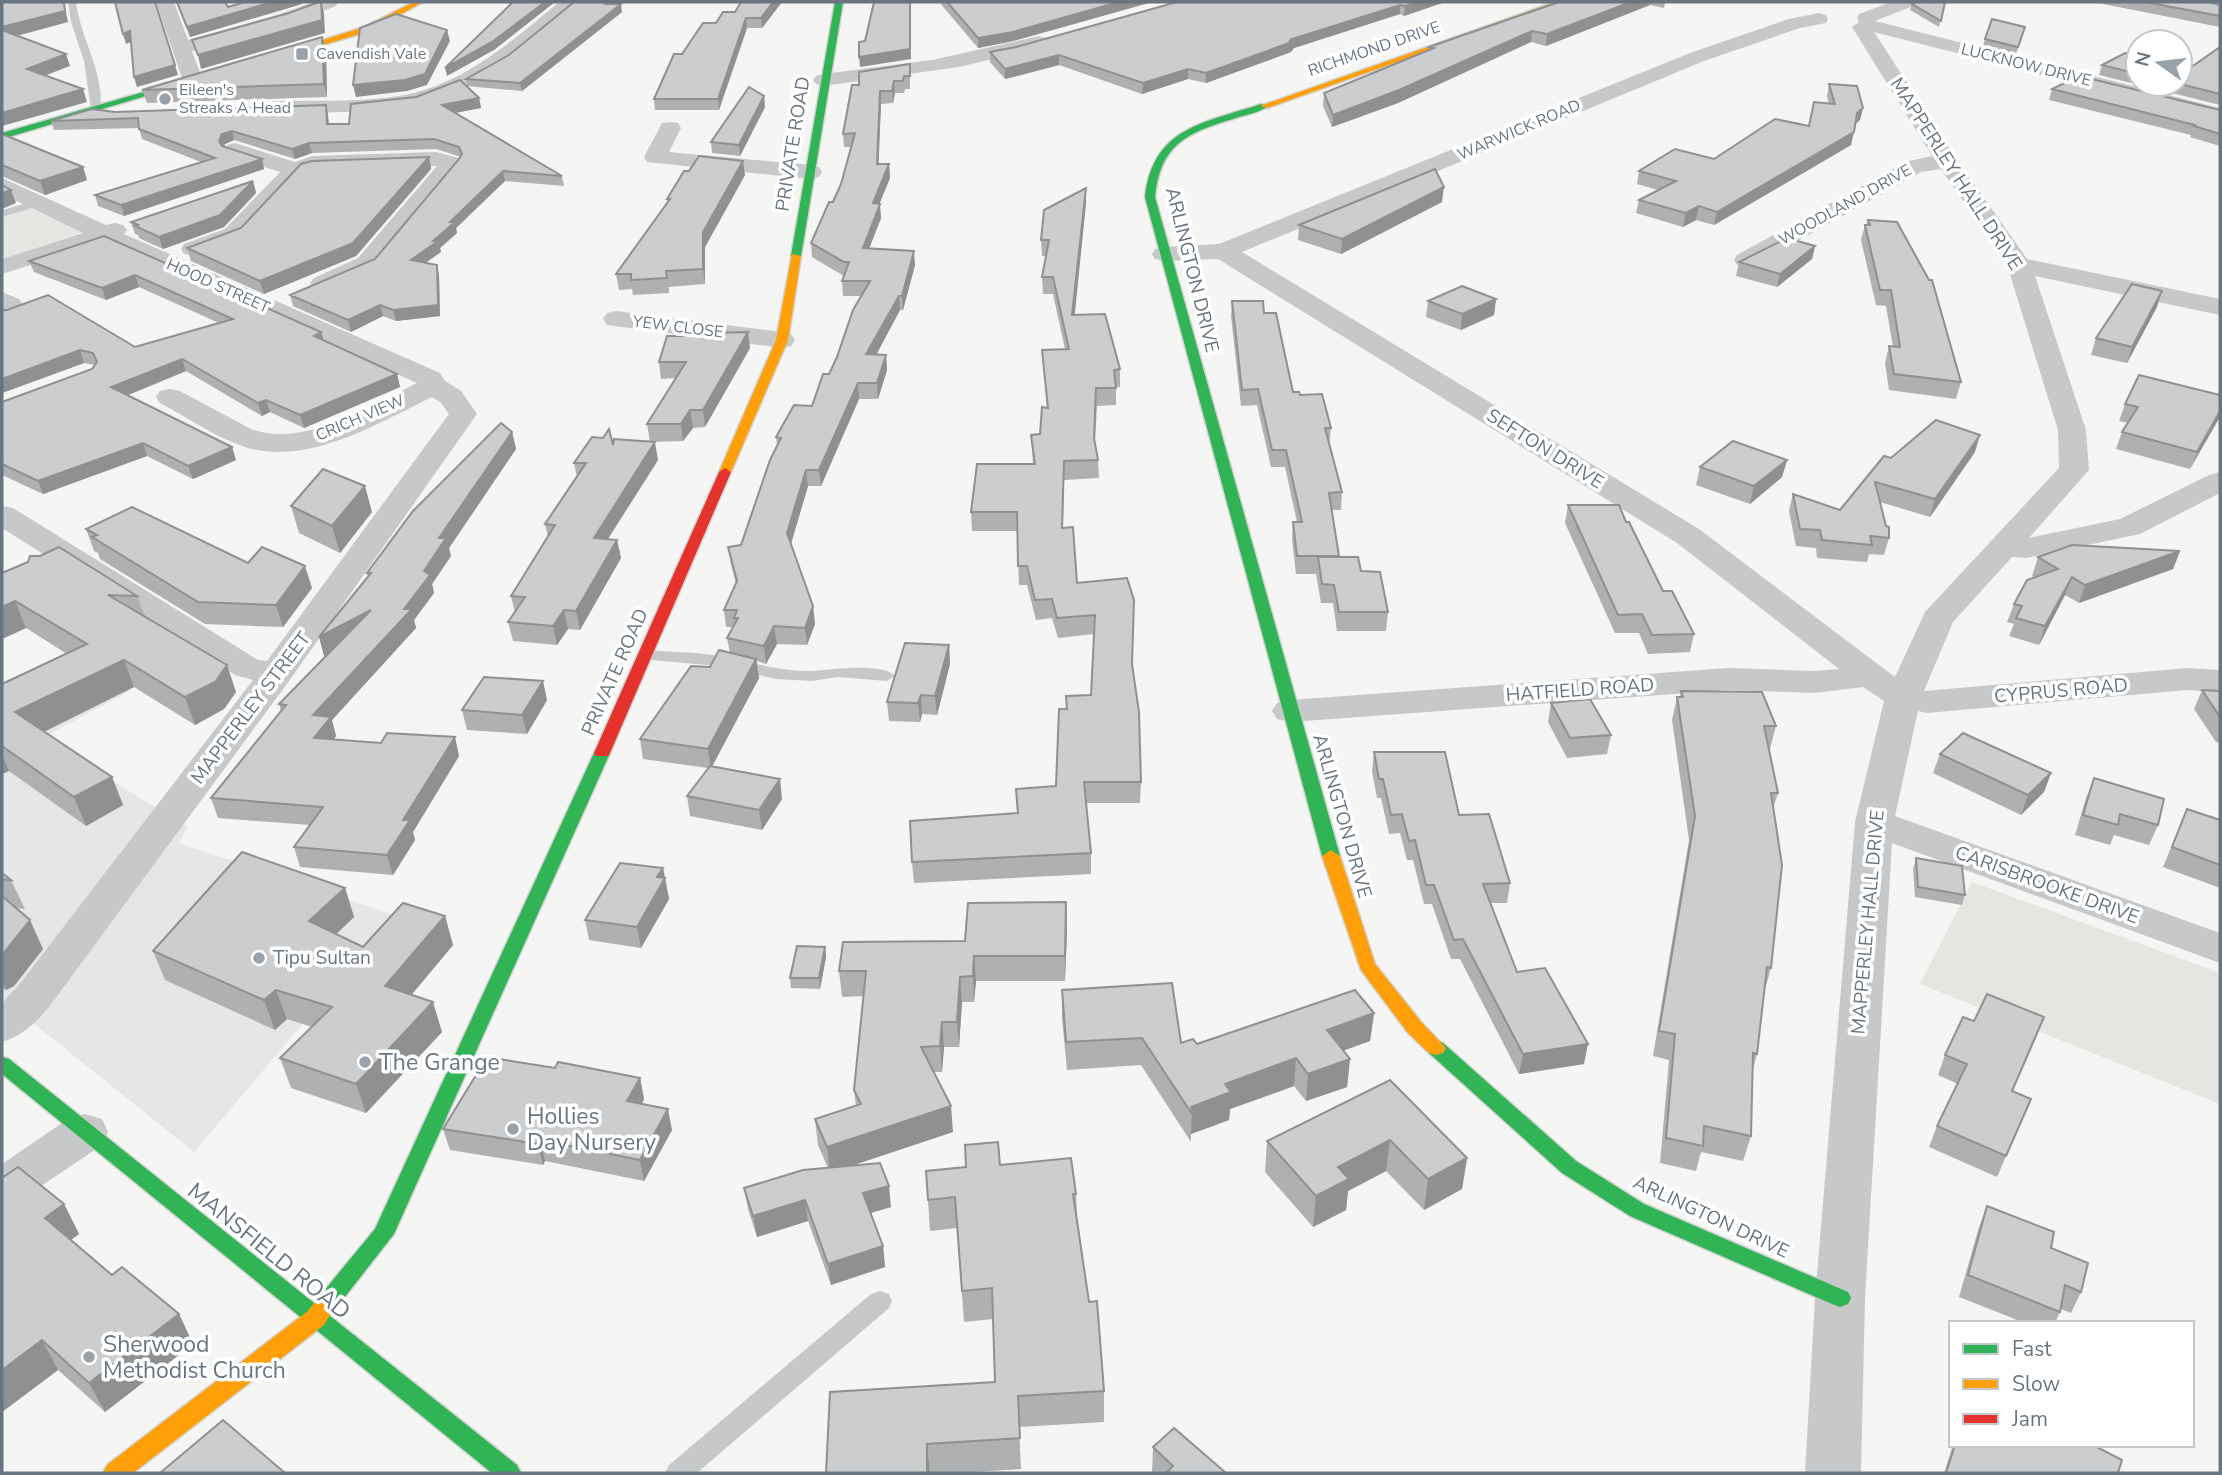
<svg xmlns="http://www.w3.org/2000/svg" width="2222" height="1475" font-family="'Nunito Sans',sans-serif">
<rect width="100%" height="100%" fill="#f5f5f4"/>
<path fill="#e5e7e7" d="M 98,671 L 130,691 L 42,738 L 188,827 L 179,843 L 395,915 L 194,1152 L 2,998 L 2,717 Z"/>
<g fill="#e4e6e2">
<path d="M 28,208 L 83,232 L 2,259 L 2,216 Z"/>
<path d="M 1972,882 L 2220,973 L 2220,1104 L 1920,984 Z"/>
</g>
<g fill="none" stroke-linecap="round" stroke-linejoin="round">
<defs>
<g id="fast">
<path d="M 835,2 L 843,2 L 801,256 L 796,259 L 791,256 Z"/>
<path d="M 192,78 L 199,80 L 2,139 L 2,133 Z"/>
<path d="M 1261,104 L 1268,106 C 1259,113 1244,115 1233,119 C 1186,133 1160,145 1155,197 L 1340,856 L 1331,862 L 1322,856 L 1145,197 C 1153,127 1204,123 1261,104 Z"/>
<path d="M 602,748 L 610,753 L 394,1234 L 330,1316 L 517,1465 L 521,1473 L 492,1473 L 2,1074 L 2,1057 L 9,1059 L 314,1303 L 375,1229 L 594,753 Z"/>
<path d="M 1436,1041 L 1443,1043 L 1576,1161 L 1644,1204 L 1848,1292 L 1851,1298 L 1848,1304 L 1840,1307 L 1832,1304 L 1630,1216 L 1562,1173 L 1429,1053 L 1426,1048 L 1429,1043 Z"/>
</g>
<g id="slow">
<path d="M 414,2 L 423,2 L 370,31 L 276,59 L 269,57 L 364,27 Z"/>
<path d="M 1555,2 L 1566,2 L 1267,108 L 1260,106 Z"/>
<path d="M 792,254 L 801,256 L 788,340 L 731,472 L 725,476 L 720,475 L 719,472 L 776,340 Z"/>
<path d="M 1331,850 L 1340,856 L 1375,964 L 1422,1023 L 1446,1048 L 1443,1053 L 1436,1055 L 1429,1053 L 1408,1033 L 1361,970 L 1322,856 Z"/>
<path d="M 322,1301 L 330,1303 L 333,1310 L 324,1325 L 133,1473 L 103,1473 L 107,1465 L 308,1311 L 314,1303 Z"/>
</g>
<path id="jam" d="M 725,468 L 731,472 L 610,753 L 608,756 L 596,756 L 594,753 L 719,472 Z"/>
</defs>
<use href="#fast" stroke="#d1d2d2" stroke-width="3"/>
<use href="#slow" stroke="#d1d2d2" stroke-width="3"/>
<use href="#jam" stroke="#d1d2d2" stroke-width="3"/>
<g fill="#c6c8c9" fill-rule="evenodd">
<path d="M 68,2 L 76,2 C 80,38 106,75 100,111 L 91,109 L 84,61 L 71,22 Z"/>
<path d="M 41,199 L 47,202 L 45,204 L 2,217 L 2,210 Z"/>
<path d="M 645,650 C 670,652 696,652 721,656 C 751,662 780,672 811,671 C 830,670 882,662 895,676 L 887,681 L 837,677 L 812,681 L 776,679 L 719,666 L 639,659 L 637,655 Z"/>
<path d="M 880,1291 L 889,1294 L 892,1301 L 889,1308 L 697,1473 L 665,1473 L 669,1465 L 871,1294 Z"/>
</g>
<g fill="#c6c8c9" fill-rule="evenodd">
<path d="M 156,2 L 174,2 L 188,40 L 277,15 L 314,2 L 339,2 L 336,6 L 291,23 L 192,51 L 203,81 L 200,85 L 186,85 L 183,81 Z"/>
<path d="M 559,2 L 579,2 C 567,18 547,31 531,44 C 439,115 385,112 275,113 L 268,111 L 265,107 L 268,103 L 275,101 C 319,100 366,103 409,94 C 466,82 516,38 559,2 Z"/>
<path d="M 1891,2 L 1916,2 L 1913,6 L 1875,21 L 2220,108 L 2220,120 L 1874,32 L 1958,161 L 2027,259 L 2220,299 L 2220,315 L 2035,276 L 2086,430 L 2089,470 L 2029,538 L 2120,519 L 2209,475 L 2220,472 L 2220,493 L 2140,534 L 2026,558 L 2012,557 L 1953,622 L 1924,691 L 2188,668 L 2220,670 L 2220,692 L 2188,690 L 1927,713 L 1918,711 L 1895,816 L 2220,933 L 2220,963 L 1892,843 L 1865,1298 L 1861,1473 L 1805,1473 L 1815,1298 L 1855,822 L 1884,701 L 1863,687 L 1815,693 L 1728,690 L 1290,722 L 1277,719 L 1272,711 L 1277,703 L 1290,700 L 1728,668 L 1815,671 L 1839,669 L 1677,543 L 1218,259 L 1164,261 L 1155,259 L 1152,254 L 1155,249 L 1164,247 L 1219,244 L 1690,53 L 1789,19 L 1819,13 L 1826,15 L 1828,19 L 1826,23 L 1800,28 L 1704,61 L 1242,252 L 1699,529 L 1895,677 L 1925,612 L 2059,468 L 2058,430 L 2007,265 L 1941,169 L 1921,172 L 1755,265 L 1746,267 L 1737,265 L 1734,260 L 1737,255 L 1905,162 L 1932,156 L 1852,27 L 1859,22 L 1857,18 L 1859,14 Z"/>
<path d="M 1039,36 L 1046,38 L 1049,42 L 1046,46 L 959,67 L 823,86 L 816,84 L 813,80 L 816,76 L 823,74 L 932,60 Z"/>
<path d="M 670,122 L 678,123 L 681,128 L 669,152 L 811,165 L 819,167 L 822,172 L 819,177 L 811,179 L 647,162 L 644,157 L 662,123 Z"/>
<path d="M 235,143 L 295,162 L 312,156 L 436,152 L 459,158 L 462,163 L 376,268 L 323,291 L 314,288 L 310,283 L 314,278 L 358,258 L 437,166 L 315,170 L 303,174 C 288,190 258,229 242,239 C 231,247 197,257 184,254 L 181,249 L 184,244 L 225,229 L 280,172 L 227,155 L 224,150 L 227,145 Z"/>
<path d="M 2,178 L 106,225 L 115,223 L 123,225 L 127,230 L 124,234 L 440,373 L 445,381 L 461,391 L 477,414 L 289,681 L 49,1007 C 34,1024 24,1035 2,1042 L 2,1003 L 19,985 L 253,680 L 235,675 L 2,528 L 2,506 L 13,508 L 258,660 L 267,661 L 449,414 L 441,403 L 432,397 C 376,424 306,468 242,446 C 213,436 187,417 160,403 L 156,397 L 160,391 L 170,389 L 180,391 L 251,429 C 302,449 371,405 417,383 L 103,242 L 2,274 L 2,259 L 83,233 L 2,194 Z"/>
<path d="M 2,292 L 19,299 L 23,304 L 19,309 L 10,312 L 2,310 Z"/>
<path d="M 616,311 L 782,332 L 791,334 L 795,340 L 791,346 L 782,348 L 607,325 L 603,319 L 607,313 Z"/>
<path d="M 85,1114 L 102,1119 L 108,1132 L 102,1145 L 19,1201 L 2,1207 L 2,1164 L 68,1119 Z"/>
</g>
<use href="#fast" fill="#30b455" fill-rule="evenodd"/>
<use href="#slow" fill="#ff9f0a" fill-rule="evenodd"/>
<use href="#jam" fill="#e5322d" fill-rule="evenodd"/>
</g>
<g fill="#afb0b1">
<path d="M 176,2 L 225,2 L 228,7 L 302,4 L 190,37 Z"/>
<path d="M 574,2 L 619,2 L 616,4 L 622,12 L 522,91 L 467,86 L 466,79 L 509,55 Z"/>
<path d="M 741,2 L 782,2 L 762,28 L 747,28 L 719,110 L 655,110 L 654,99 L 682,54 L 716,23 L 735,12 Z"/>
<path d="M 939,2 L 1152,2 L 1013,41 L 978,48 Z"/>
<path d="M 1177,2 L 1445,2 L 1404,16 L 1400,14 L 1294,48 L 1291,52 L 1206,83 L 1188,79 L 1142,94 L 1059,65 L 1005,79 L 990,62 L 990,52 L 1016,47 Z"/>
<path d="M 1559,2 L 1665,2 L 1664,8 L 1650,5 L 1546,46 L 1531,42 L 1398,103 L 1332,127 L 1323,106 L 1324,93 L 1429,50 L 1429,47 Z"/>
<path d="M 1945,2 L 1939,27 L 1910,10 L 1912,4 Z"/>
<path d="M 2093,2 L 2209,2 L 2220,5 L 2220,27 Z"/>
<path d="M 2025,27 L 2016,54 L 1983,46 L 1985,39 Z"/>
<path d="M 322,37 L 326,50 L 327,97 L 147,103 L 142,90 Z"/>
<path d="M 2220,47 L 2220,105 L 2099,75 L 2102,65 L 2138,56 L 2138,84 L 2180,84 L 2190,68 Z"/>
<path d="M 910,64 L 910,89 L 905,89 L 904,93 L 895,93 L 893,103 L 881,104 L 878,164 L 889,164 L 890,178 L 879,204 L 881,218 L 869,248 L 915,265 L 903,310 L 900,310 L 876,355 L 886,355 L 887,370 L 878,399 L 859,399 L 821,486 L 808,486 L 791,544 L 813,606 L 815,624 L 807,645 L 777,644 L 766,664 L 757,661 L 759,678 L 712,767 L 782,799 L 762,830 L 690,816 L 687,796 L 708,768 L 643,759 L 640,739 L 710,667 L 730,653 L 727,638 L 733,627 L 726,627 L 724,610 L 736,584 L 731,564 L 728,547 L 741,545 L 777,445 L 776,437 L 812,406 L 837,357 L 861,296 L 843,296 L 842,281 L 844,276 L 812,257 L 811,243 L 841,184 L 851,147 L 844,147 L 843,134 L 859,85 Z"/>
<path d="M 1829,84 L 1863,108 L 1860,120 L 1855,124 L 1851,145 L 1714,225 L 1696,220 L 1683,227 L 1636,213 L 1639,200 L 1658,190 L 1637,184 L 1639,171 L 1714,159 L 1809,126 L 1829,104 L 1827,96 Z"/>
<path d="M 2052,89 L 2220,110 L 2220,146 L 2190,137 L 2191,135 L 2049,100 Z"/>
<path d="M 764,96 L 765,107 L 740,156 L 712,153 L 711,142 Z"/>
<path d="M 479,98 L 481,108 L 455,113 L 562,176 L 564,186 L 505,181 L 456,228 L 457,233 L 440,248 L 441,252 L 425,263 L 437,265 L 439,276 L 440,316 L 396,321 L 383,316 L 351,332 L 293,306 L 290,295 L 375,259 L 461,157 L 436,149 L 312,153 L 295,159 L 234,140 L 225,144 L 224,147 L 262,159 L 264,169 L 124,216 L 98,206 L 95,195 L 201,162 L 142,139 L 139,128 L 54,130 L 51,121 L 115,112 L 326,105 L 328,115 L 329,124 L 349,124 Z"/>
<path d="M 2,134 L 83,167 L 87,180 L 45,195 L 2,176 Z"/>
<path d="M 429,157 L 431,169 L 356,256 L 264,294 L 191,261 L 187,248 Z"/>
<path d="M 745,175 L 705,247 L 705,284 L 669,287 L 669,293 L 633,295 L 632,289 L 619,290 L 616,274 L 668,203 L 667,199 Z"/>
<path d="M 253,181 L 256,193 L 224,227 L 163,249 L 139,238 L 138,235 L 135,234 L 131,222 Z"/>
<path d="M 1086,188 L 1086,203 L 1074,315 L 1120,369 L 1120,387 L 1116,387 L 1116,405 L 1097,406 L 1095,442 L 1098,460 L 1099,478 L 1064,480 L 1063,528 L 1077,583 L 1134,620 L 1132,667 L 1141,782 L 1140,803 L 1086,803 L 1091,853 L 1091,874 L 914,883 L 912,862 L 1017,813 L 1016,789 L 1056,786 L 1066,709 L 1066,696 L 1091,695 L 1094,634 L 1058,638 L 1052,618 L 1036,620 L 1027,585 L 1019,585 L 1017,531 L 972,531 L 971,512 L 1033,464 L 1031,435 L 1040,434 L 1047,408 L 1042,350 L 1065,349 L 1053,294 L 1043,294 L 1042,277 L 1046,256 L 1042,256 L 1041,240 Z"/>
<path d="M 1442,202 L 1341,254 L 1298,240 L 1299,225 Z"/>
<path d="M 1868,220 L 1961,382 L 1956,399 L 1889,390 L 1885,363 L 1889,346 L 1893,347 L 1886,306 L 1876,305 L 1861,240 L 1865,225 L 1866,225 Z"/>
<path d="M 104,236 L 321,332 L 323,340 L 397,374 L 400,387 L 304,428 L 270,412 L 262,416 L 186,371 L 128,395 L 232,447 L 236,460 L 193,479 L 147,456 L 43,494 L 2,475 L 2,402 L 92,369 L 95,365 L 84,363 L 2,393 L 2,310 L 135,347 L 219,323 L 139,287 L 106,300 L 34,272 L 29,261 Z"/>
<path d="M 1815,246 L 1812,259 L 1777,287 L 1736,276 L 1739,262 Z"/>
<path d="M 1496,299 L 1494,315 L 1461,330 L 1426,317 L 1428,301 Z"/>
<path d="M 1232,301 L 1264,313 L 1293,392 L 1300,395 L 1331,428 L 1329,444 L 1342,492 L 1341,510 L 1332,510 L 1339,557 L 1361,571 L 1388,612 L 1386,631 L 1337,631 L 1333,603 L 1321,603 L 1316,574 L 1296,574 L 1292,539 L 1293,522 L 1297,522 L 1285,467 L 1271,467 L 1257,405 L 1241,406 L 1231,316 Z"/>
<path d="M 2157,307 L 2127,363 L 2091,355 L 2096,338 Z"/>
<path d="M 710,336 L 750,348 L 705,427 L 693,428 L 683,441 L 650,442 L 647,424 L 675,378 L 661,379 L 659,362 Z"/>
<path d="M 2220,395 L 2190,469 L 2116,449 L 2122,432 L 2128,423 L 2119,421 L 2125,404 Z"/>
<path d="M 512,432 L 516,449 L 449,548 L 451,556 L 432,584 L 434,593 L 414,620 L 416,628 L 332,720 L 336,736 L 334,739 L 459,756 L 413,832 L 415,840 L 393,875 L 300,867 L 294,847 L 310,825 L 218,818 L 211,798 L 281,711 L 279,704 L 328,654 L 324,656 L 368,577 L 367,573 Z"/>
<path d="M 613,445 L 658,460 L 608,539 L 617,540 L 621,558 L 580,630 L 568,629 L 557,645 L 513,641 L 508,622 L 515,613 L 511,596 L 548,537 L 545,524 L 577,477 L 574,463 Z"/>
<path d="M 1975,452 L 1930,517 L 1880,502 L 1889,538 L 1884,555 L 1869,554 L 1867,562 L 1817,558 L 1816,548 L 1796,546 L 1789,511 L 1793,494 L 1840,510 L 1891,458 Z"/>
<path d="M 1787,460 L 1782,477 L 1750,504 L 1696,485 L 1700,467 Z"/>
<path d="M 1568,505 L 1626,522 L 1663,591 L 1694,634 L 1690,652 L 1648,654 L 1639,633 L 1615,633 L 1565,523 Z"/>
<path d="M 291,506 L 372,512 L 340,553 L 299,533 Z"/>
<path d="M 86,529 L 248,563 L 312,588 L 283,627 L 205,624 L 100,559 L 98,553 L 94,551 Z"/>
<path d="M 2180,551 L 2173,569 L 2079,603 L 2065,595 L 2039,645 L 2009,636 L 2014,624 L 2007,622 L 2014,604 L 2034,577 L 2032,576 L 2038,557 Z"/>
<path d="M 2,573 L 137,596 L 145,616 L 227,665 L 236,692 L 224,709 L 195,725 L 134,687 L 44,732 L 112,777 L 123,805 L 86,826 L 9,771 L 2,774 L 2,684 L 67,654 L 26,628 L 2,639 Z"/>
<path d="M 949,645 L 950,664 L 937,715 L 922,714 L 920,722 L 889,721 L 887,702 Z"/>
<path d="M 2202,690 L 2220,691 L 2220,743 L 2216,742 L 2194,709 Z"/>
<path d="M 1681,691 L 1776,726 L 1770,749 L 1769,749 L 1778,793 L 1773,809 L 1771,968 L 1764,993 L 1757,1054 L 1753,1069 L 1751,1136 L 1743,1161 L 1701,1152 L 1696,1171 L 1660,1163 L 1669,1060 L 1653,1056 L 1689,840 L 1672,720 L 1677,697 L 1680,697 Z"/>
<path d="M 547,700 L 527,734 L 467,730 L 462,710 Z"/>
<path d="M 1551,703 L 1611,735 L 1607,754 L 1567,758 L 1548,722 Z"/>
<path d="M 1374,752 L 1459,815 L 1510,883 L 1507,903 L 1490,903 L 1517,972 L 1584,1064 L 1519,1074 L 1460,959 L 1451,959 L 1432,904 L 1424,904 L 1413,860 L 1407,860 L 1400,833 L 1389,834 L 1381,798 L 1377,798 L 1372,771 Z"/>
<path d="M 1940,754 L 2051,773 L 2044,792 L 2021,815 L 1933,773 Z"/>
<path d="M 2094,778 L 2158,825 L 2149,845 L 2114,835 L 2110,845 L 2075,835 L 2086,798 Z"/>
<path d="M 2187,809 L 2220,820 L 2220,888 L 2163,867 Z"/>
<path d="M 1916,858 L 1965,895 L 1962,905 L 1915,897 L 1913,869 Z"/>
<path d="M 663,868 L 669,899 L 641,948 L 589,940 L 585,920 Z"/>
<path d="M 2,873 L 11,880 L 25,909 L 16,908 L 43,949 L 14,986 L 6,990 L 2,987 Z"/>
<path d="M 345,888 L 354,917 L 336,934 L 363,947 L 445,916 L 453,945 L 411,995 L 442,1032 L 366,1113 L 291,1088 L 280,1058 L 312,1027 L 287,1019 L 275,1030 L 165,980 L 153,951 Z"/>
<path d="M 1067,928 L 1065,981 L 976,981 L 974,1002 L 962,1002 L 959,1047 L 944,1047 L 942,1072 L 934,1072 L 953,1132 L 850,1166 L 891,1207 L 871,1213 L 883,1246 L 885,1267 L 831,1285 L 808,1221 L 757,1237 L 748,1209 L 744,1188 L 828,1168 L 818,1145 L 815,1119 L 856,1106 L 854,1090 L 864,996 L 842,997 L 839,971 L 965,941 Z"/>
<path d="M 825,947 L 826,957 L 820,989 L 791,988 L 790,978 Z"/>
<path d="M 1062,990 L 1181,1043 L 1197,1044 L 1374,1013 L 1370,1041 L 1343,1051 L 1350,1059 L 1347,1087 L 1306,1101 L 1294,1086 L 1230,1109 L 1229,1120 L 1191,1134 L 1191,1142 L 1141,1065 L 1067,1070 L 1062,1018 Z"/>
<path d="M 1974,1021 L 2036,1038 L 2012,1092 L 2031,1099 L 1997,1177 L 1929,1147 L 1937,1126 L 1958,1084 L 1938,1075 L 1945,1055 Z"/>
<path d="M 555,1068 L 640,1078 L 644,1099 L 642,1104 L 672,1130 L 644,1181 L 545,1161 L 543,1165 L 450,1150 L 443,1129 Z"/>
<path d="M 1390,1080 L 1467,1158 L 1462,1189 L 1424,1210 L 1386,1171 L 1348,1191 L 1346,1210 L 1313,1227 L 1265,1172 L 1267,1141 Z"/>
<path d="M 1000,1165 L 1076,1194 L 1077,1215 L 1089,1302 L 1104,1391 L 1104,1422 L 1019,1427 L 1021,1469 L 958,1473 L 826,1473 L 995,1382 L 993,1319 L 964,1322 L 957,1228 L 930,1231 L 928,1200 Z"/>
<path d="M 64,1204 L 79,1234 L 71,1240 L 112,1275 L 179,1314 L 193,1344 L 105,1412 L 58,1370 L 2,1412 Z"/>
<path d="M 1987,1206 L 2051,1248 L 2081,1292 L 2071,1313 L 2061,1309 L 2055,1323 L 2025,1323 L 1959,1297 L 1979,1227 Z"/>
<path d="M 1953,1445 L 2093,1445 L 2118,1473 L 1944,1473 Z"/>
<path d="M 1153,1447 L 1226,1473 L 1152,1473 Z"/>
</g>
<g fill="#8f9090">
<path d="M 272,2 L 301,2 L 302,4 L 190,37 L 187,27 Z"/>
<path d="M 321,2 L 324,13 L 325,33 L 201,69 L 198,55 Z"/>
<path d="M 545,2 L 555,2 L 494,50 L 447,76 L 445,68 Z"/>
<path d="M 609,2 L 619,2 L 607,11 L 606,4 Z"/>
<path d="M 773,2 L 782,2 L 762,28 L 761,18 Z"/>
<path d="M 910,2 L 911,59 L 860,67 L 859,57 Z"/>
<path d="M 1119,2 L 1152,2 L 1013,41 L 978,48 L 978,38 Z"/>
<path d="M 1418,2 L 1445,2 L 1404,16 L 1405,6 Z"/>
<path d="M 1631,2 L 1651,2 L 1650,5 L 1546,46 L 1547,34 Z"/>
<path d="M 64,3 L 68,22 L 2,40 L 2,27 Z"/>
<path d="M 621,4 L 622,12 L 522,91 L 520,83 Z"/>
<path d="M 1400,5 L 1400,14 L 1294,48 L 1291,52 L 1206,83 L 1206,73 L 1292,39 Z"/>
<path d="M 746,18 L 747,28 L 719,110 L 718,99 Z"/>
<path d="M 447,30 L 450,41 L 427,85 L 407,91 L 356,97 L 353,85 Z"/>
<path d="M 130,31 L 133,41 L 126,44 L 123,34 Z"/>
<path d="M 1532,31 L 1531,42 L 1398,103 L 1332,127 L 1333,115 Z"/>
<path d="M 322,37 L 326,50 L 327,97 L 324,84 Z"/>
<path d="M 66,54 L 70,66 L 31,81 L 27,69 Z"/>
<path d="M 1059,55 L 1059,65 L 1005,79 L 1005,69 Z"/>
<path d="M 175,65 L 178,75 L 137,87 L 134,77 Z"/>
<path d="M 1188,69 L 1188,79 L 1142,94 L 1143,83 Z"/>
<path d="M 894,81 L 895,93 L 893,103 L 892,91 Z"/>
<path d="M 83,89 L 87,102 L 2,126 L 2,113 Z"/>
<path d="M 880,91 L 881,104 L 878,178 L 877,164 Z"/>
<path d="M 764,96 L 765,107 L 740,156 L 739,145 Z"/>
<path d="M 479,98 L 481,108 L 444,115 L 442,105 Z"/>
<path d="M 326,105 L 328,115 L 329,133 L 327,124 Z"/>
<path d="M 1863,108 L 1860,120 L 1854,125 L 1857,113 Z"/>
<path d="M 232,131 L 234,140 L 225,144 L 222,151 L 219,141 L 222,134 Z"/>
<path d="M 1854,132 L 1851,145 L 1714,225 L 1717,212 Z"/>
<path d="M 309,143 L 312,153 L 295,159 L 292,149 Z"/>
<path d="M 429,157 L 431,169 L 356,256 L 264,294 L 260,281 Z"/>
<path d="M 262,159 L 264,169 L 124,216 L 121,205 Z"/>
<path d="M 743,161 L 745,175 L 705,247 L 705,284 L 703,269 L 703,232 Z"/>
<path d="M 889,164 L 890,178 L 874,217 L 873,203 Z"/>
<path d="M 83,167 L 87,180 L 45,195 L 40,181 Z"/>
<path d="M 503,171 L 505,181 L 456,228 L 457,233 L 440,248 L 441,252 L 414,271 L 411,260 L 433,241 L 450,222 Z"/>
<path d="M 253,181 L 256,193 L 224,227 L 163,249 L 159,237 Z"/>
<path d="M 1444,187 L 1442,202 L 1341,254 L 1342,239 Z"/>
<path d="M 1086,188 L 1086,203 L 1073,332 L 1072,315 Z"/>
<path d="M 11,190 L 16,203 L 2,209 L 2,193 Z"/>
<path d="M 880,204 L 881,218 L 864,262 L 863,248 Z"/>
<path d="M 1699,206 L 1696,220 L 1683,227 L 1686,213 Z"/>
<path d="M 1815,246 L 1812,259 L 1777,287 L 1780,274 Z"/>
<path d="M 914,251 L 915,265 L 903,310 L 902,296 Z"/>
<path d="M 437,265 L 439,276 L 440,316 L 396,321 L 393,310 Z"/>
<path d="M 135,275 L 139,287 L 106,300 L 102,288 Z"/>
<path d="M 2162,291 L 2157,307 L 2127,363 L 2132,347 Z"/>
<path d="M 899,296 L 900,310 L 868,370 L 866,354 Z"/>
<path d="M 1496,299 L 1494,315 L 1461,330 L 1462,314 Z"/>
<path d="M 380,305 L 383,316 L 351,332 L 348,320 Z"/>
<path d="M 321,332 L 325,344 L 314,336 Z"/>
<path d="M 748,332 L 750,348 L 705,427 L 703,410 Z"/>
<path d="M 80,350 L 84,363 L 2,393 L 2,379 Z"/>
<path d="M 886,355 L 887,370 L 878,399 L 877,383 Z"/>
<path d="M 182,359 L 186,371 L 116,400 L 111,387 Z"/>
<path d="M 397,374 L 400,387 L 304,428 L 300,415 Z"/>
<path d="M 858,383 L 859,399 L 821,486 L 819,470 Z"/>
<path d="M 266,400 L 270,412 L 262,416 L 258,403 Z"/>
<path d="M 690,410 L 693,428 L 683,441 L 681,424 Z"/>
<path d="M 2220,411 L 2220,417 L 2190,469 L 2197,452 Z"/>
<path d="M 512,432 L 516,449 L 449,548 L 451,556 L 432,584 L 434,593 L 414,620 L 416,628 L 332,720 L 336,736 L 320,757 L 314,738 L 313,715 L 404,609 L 424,571 L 439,538 Z"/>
<path d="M 1980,435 L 1975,452 L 1930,517 L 1935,499 Z"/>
<path d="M 655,442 L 658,460 L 597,556 L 594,538 Z"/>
<path d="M 143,443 L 147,456 L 43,494 L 38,481 Z"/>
<path d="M 232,447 L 236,460 L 193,479 L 188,466 Z"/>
<path d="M 1787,460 L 1782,477 L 1750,504 L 1754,486 Z"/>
<path d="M 806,470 L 808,486 L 789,550 L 787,533 Z"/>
<path d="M 365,486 L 372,512 L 340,553 L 332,526 Z"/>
<path d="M 617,540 L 621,558 L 580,630 L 576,611 Z"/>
<path d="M 2180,551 L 2173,569 L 2079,603 L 2085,585 Z"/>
<path d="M 305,566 L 312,588 L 283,627 L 276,605 Z"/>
<path d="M 2072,577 L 2065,595 L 2039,645 L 2045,626 Z"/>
<path d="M 15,601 L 26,628 L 2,639 L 2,607 Z"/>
<path d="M 813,606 L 815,624 L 807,645 L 805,628 Z"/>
<path d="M 371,610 L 376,628 L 324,656 L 319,637 Z"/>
<path d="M 564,610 L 568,629 L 557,645 L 553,626 Z"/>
<path d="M 774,626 L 777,644 L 766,664 L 764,646 Z"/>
<path d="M 949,645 L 950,664 L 937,715 L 935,696 Z"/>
<path d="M 756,659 L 759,678 L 711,768 L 708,749 Z"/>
<path d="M 124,660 L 134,687 L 27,740 L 15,712 Z"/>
<path d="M 227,665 L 236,692 L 224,709 L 195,725 L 185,697 Z"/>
<path d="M 543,681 L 547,700 L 527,734 L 522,715 Z"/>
<path d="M 921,695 L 922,714 L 920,722 L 918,703 Z"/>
<path d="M 455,737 L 459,756 L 413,832 L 415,840 L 393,875 L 387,855 L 403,820 Z"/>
<path d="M 2,754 L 9,771 L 2,774 Z"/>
<path d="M 2051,773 L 2044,792 L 2021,815 L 2028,795 Z"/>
<path d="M 112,777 L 123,805 L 86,826 L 74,797 Z"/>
<path d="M 780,779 L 782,799 L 762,830 L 759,810 Z"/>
<path d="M 663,868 L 669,899 L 641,948 L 637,927 L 657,877 Z"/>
<path d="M 345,888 L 354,917 L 319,950 L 309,921 Z"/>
<path d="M 1066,902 L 1067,928 L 1065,981 L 1065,956 Z"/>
<path d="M 445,916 L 453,945 L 394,1016 L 385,986 Z"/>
<path d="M 30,920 L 43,949 L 14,986 L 6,990 L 2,981 L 2,955 Z"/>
<path d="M 825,947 L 826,957 L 820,989 L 819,978 Z"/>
<path d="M 974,956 L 976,981 L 974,1002 L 973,976 Z"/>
<path d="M 960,977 L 962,1002 L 959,1047 L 957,1022 Z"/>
<path d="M 276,990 L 287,1019 L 275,1030 L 264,1000 Z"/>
<path d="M 433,1002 L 442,1032 L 366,1113 L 356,1084 Z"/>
<path d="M 1374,1013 L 1370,1041 L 1324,1057 L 1327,1030 Z"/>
<path d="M 942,1022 L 944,1047 L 942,1072 L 940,1046 Z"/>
<path d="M 1588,1044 L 1584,1064 L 1519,1074 L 1523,1054 Z"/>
<path d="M 1296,1058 L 1294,1086 L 1230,1109 L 1229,1120 L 1191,1134 L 1192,1114 L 1191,1107 L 1225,1084 Z"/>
<path d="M 1350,1059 L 1347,1087 L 1306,1101 L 1308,1074 Z"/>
<path d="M 640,1078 L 644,1099 L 631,1122 L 627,1101 Z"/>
<path d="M 951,1106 L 953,1132 L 830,1173 L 827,1147 Z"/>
<path d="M 668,1109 L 672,1130 L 644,1181 L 640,1160 Z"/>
<path d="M 540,1140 L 545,1161 L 543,1165 L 538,1144 Z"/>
<path d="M 1390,1140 L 1386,1171 L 1348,1191 L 1346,1210 L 1313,1227 L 1316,1196 L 1338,1167 Z"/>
<path d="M 1467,1158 L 1462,1189 L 1424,1210 L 1428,1179 Z"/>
<path d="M 889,1186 L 891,1207 L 866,1214 L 863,1193 Z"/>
<path d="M 805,1200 L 808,1221 L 757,1237 L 753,1216 Z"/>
<path d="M 64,1204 L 79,1234 L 60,1248 L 45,1218 Z"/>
<path d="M 883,1246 L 885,1267 L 831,1285 L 828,1264 Z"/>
<path d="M 179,1314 L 193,1344 L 105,1412 L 89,1383 Z"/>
<path d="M 42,1340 L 58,1370 L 2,1412 L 2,1370 Z"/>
<path d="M 927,1444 L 930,1473 L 927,1473 Z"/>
</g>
<g fill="#cccdce" stroke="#8f9090" stroke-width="2">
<path d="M 2,2 L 61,2 L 64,3 L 65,11 L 2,27 Z"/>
<path d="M 115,2 L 155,2 L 175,65 L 134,77 L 130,31 L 123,34 Z"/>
<path d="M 177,2 L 225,2 L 228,7 L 245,2 L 272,2 L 187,27 Z"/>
<path d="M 319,2 L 321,2 L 322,20 L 198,55 L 192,40 L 289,13 Z"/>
<path d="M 513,2 L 545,2 L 492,42 L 445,68 Z"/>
<path d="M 574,2 L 609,2 L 606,4 L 621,4 L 520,83 L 466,79 L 509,55 Z"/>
<path d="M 741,2 L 773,2 L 761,18 L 746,18 L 718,99 L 654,99 L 674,54 L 682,54 L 703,23 L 716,23 L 723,12 L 735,12 Z"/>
<path d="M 874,2 L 910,2 L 910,49 L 859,57 L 859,42 L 865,41 Z"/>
<path d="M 947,2 L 1119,2 L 1013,32 L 978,38 Z"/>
<path d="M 1177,2 L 1418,2 L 1405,6 L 1400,5 L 1292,39 L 1295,40 L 1289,41 L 1292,42 L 1206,73 L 1188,69 L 1143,83 L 1059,55 L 1005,69 L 990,52 L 1016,47 Z"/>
<path d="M 1559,2 L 1631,2 L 1547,34 L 1532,31 L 1399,90 L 1333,115 L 1324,93 L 1434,48 L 1429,47 Z"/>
<path d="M 1916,2 L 1945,2 L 1941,21 L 1912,4 Z"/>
<path d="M 2145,2 L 2209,2 L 2220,5 L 2220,16 Z"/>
<path d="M 396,14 L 447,30 L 425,74 L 405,80 L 353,85 L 360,28 Z"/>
<path d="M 1992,19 L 2025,27 L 2018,47 L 1985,39 Z"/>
<path d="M 2,30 L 66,54 L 27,69 L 83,89 L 2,113 Z"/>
<path d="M 322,37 L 324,84 L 142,90 L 196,74 Z"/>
<path d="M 2220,47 L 2220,94 L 2180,84 L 2180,66 L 2190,68 Z"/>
<path d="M 2125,53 L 2138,56 L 2138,74 L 2102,65 Z"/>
<path d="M 910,64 L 910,76 L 904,76 L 903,81 L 894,81 L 892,91 L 880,91 L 877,164 L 889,164 L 873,203 L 880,204 L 863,248 L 914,251 L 902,296 L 899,296 L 866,354 L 886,355 L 877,383 L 858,383 L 819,470 L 806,470 L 787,533 L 813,606 L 805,628 L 774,626 L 764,646 L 727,638 L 738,618 L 734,618 L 737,610 L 724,610 L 737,581 L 728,547 L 741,545 L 770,460 L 781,438 L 776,437 L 794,405 L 812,406 L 823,374 L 829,374 L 837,357 L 853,310 L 870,281 L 842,281 L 849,262 L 844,262 L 811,243 L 829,202 L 833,202 L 841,184 L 855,133 L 843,134 L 852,85 L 859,85 L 859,72 Z"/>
<path d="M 2079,76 L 2220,110 L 2220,134 L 2194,126 L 2195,125 L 2052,89 Z"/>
<path d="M 460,80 L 479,98 L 442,105 L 562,176 L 503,171 L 450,222 L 455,222 L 433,241 L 438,241 L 411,260 L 437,265 L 438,305 L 393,310 L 380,305 L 348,320 L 290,295 L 375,259 L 459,159 L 462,154 L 459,147 L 434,139 L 309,143 L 292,149 L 232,131 L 222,134 L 219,141 L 222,146 L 262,159 L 121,205 L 95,195 L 215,158 L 139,129 L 138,118 L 51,121 L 92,109 L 115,112 L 326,105 L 327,124 L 349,124 L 351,104 L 416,97 Z"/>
<path d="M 1829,84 L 1857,86 L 1863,108 L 1857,113 L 1854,132 L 1717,212 L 1699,206 L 1686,213 L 1639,200 L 1676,181 L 1639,171 L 1675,149 L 1714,159 L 1775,119 L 1809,126 L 1814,102 L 1835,104 Z"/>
<path d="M 749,87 L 764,96 L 739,145 L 711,142 Z"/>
<path d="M 2,134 L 83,167 L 40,181 L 2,165 Z"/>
<path d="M 699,156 L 743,161 L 703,232 L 703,269 L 666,271 L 667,278 L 631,280 L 631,274 L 616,274 L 670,199 L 667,199 L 684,171 L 689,171 Z"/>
<path d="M 429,157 L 353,243 L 260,281 L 187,248 L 241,228 L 301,164 L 312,161 Z"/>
<path d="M 1435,169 L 1444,187 L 1342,239 L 1299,225 Z"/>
<path d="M 253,181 L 220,215 L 159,237 L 135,226 L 138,225 L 131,222 Z"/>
<path d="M 2,185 L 11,190 L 2,193 Z"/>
<path d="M 1086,188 L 1072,315 L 1105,314 L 1120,369 L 1114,370 L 1116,388 L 1096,388 L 1094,438 L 1098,460 L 1064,461 L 1062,528 L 1073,527 L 1077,583 L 1127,578 L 1134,600 L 1132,664 L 1139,712 L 1141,782 L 1084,782 L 1091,853 L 912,862 L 910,821 L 1018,813 L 1016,789 L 1056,786 L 1059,709 L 1067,709 L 1066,696 L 1091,695 L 1095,615 L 1057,618 L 1052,599 L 1035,600 L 1027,566 L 1018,566 L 1017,512 L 971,512 L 977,464 L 1035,464 L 1031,435 L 1040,434 L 1042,407 L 1048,408 L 1042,350 L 1069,349 L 1053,277 L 1042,277 L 1049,240 L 1041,240 L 1044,210 Z"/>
<path d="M 1868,220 L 1897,222 L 1929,280 L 1932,280 L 1961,382 L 1894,374 L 1889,346 L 1900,347 L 1891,290 L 1880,290 L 1865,225 L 1870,225 Z"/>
<path d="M 104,236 L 321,332 L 314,336 L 397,374 L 300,415 L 266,400 L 258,403 L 182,359 L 111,387 L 232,447 L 188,466 L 143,443 L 38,481 L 2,464 L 2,402 L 92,369 L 97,362 L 93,353 L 80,350 L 2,379 L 2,310 L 7,310 L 48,295 L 135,347 L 233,319 L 135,275 L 102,288 L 29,261 Z"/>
<path d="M 1787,238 L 1815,246 L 1780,274 L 1739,262 Z"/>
<path d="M 2132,284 L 2162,291 L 2132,347 L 2096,338 Z"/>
<path d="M 1462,286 L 1496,299 L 1462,314 L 1428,301 Z"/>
<path d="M 1232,301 L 1263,301 L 1264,313 L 1276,313 L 1293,392 L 1299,392 L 1300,395 L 1322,394 L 1331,428 L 1325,428 L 1342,492 L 1329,493 L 1339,556 L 1297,556 L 1293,522 L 1302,522 L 1286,450 L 1272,450 L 1258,389 L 1242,390 Z"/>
<path d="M 748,332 L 703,410 L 690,410 L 681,424 L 647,424 L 686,362 L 659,362 L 667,336 L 710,336 L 710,333 Z"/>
<path d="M 2139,375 L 2220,395 L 2220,411 L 2197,452 L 2122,432 L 2138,407 L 2125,404 Z"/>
<path d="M 1936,420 L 1980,435 L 1935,499 L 1875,482 L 1886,526 L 1889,527 L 1889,538 L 1870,536 L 1872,545 L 1822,540 L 1820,530 L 1800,529 L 1793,494 L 1840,510 L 1884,456 L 1891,458 Z"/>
<path d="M 501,423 L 512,432 L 439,538 L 446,538 L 424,571 L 430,575 L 404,609 L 412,609 L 313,715 L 331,717 L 314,738 L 381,743 L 387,733 L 455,737 L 403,820 L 410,820 L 387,855 L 294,847 L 323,807 L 211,798 L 286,705 L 279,704 L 371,610 L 319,637 L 371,573 L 367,573 L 413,511 Z"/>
<path d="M 609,429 L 613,445 L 614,439 L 655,442 L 594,538 L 617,540 L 576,611 L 564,610 L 553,626 L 508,622 L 525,597 L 511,596 L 555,525 L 545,524 L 586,463 L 574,463 L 592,437 L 603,438 Z"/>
<path d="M 1733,441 L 1787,460 L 1754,486 L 1700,467 Z"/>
<path d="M 323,469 L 365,486 L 332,526 L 291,506 Z"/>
<path d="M 1568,505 L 1619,505 L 1626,522 L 1629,522 L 1663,591 L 1672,591 L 1694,634 L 1652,635 L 1642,614 L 1618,615 Z"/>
<path d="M 132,507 L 248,563 L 262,547 L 305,566 L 276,605 L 198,602 L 92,537 L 97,535 L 86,529 Z"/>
<path d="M 2072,545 L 2180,551 L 2085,585 L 2072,577 L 2045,626 L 2016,618 L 2022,606 L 2014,604 L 2027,580 L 2058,569 L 2038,557 Z"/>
<path d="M 59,547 L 137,596 L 108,595 L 227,665 L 215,682 L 185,697 L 124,660 L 15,712 L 112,777 L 74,797 L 2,746 L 2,684 L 87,644 L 15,601 L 2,607 L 2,573 L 28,562 L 30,556 L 40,556 Z"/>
<path d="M 1318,557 L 1358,557 L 1361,571 L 1380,572 L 1388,612 L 1339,612 L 1334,585 L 1322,584 Z"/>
<path d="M 905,643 L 949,645 L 935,696 L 921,695 L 918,703 L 887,702 Z"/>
<path d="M 719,650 L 756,659 L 708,749 L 640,739 L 691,666 L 710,667 Z"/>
<path d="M 484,677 L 543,681 L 522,715 L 462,710 Z"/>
<path d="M 2202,690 L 2220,691 L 2220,717 Z"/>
<path d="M 1681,691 L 1762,692 L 1776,726 L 1764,726 L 1778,793 L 1771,793 L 1782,865 L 1771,968 L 1767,967 L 1757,1054 L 1753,1053 L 1751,1136 L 1704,1126 L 1703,1146 L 1666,1138 L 1675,1034 L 1659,1031 L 1695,816 L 1677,697 L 1683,697 Z"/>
<path d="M 1590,699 L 1611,735 L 1570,738 L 1551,703 Z"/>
<path d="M 1963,733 L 2051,773 L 2028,795 L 1940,754 Z"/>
<path d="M 1374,752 L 1445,752 L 1459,815 L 1489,814 L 1510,883 L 1483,884 L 1517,972 L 1545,968 L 1588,1044 L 1523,1054 L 1463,939 L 1454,940 L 1434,885 L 1426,885 L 1415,840 L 1409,841 L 1402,814 L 1391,815 L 1383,779 L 1379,779 Z"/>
<path d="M 710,766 L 780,779 L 759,810 L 687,796 Z"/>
<path d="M 2094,778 L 2164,799 L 2158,825 L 2120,814 L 2118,825 L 2083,815 Z"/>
<path d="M 2187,809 L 2220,820 L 2220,865 L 2172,847 Z"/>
<path d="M 242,852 L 345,888 L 309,921 L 363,947 L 403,903 L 445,916 L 385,986 L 433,1002 L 356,1084 L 280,1058 L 332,1007 L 276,990 L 264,1000 L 153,951 Z"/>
<path d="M 1916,858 L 1962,866 L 1965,895 L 1918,887 Z"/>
<path d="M 620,863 L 663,868 L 657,877 L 665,878 L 637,927 L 585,920 Z"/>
<path d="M 2,873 L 11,880 L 2,879 Z"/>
<path d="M 2,896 L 30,920 L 2,955 Z"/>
<path d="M 1066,902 L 1065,956 L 974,956 L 973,976 L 960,977 L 957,1022 L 942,1022 L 940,1046 L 921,1047 L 951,1106 L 827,1147 L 815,1119 L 861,1104 L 854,1090 L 866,971 L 839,971 L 843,942 L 965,941 L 968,903 Z"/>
<path d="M 797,946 L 825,947 L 819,978 L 790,978 Z"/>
<path d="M 1172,983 L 1181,1043 L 1193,1039 L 1197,1044 L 1355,990 L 1374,1013 L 1327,1030 L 1350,1059 L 1308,1074 L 1296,1058 L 1225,1084 L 1231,1092 L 1191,1107 L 1192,1114 L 1142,1038 L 1066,1042 L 1062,990 Z"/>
<path d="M 1987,994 L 2044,1017 L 2012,1091 L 2031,1099 L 2006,1156 L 1937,1126 L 1967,1064 L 1945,1055 L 1963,1017 L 1974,1021 Z"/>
<path d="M 487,1057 L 555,1068 L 558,1062 L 640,1078 L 627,1101 L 668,1109 L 640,1160 L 540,1140 L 538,1144 L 443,1129 Z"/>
<path d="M 1390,1080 L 1467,1158 L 1428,1179 L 1390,1140 L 1338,1167 L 1349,1179 L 1316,1196 L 1267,1141 Z"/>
<path d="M 998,1142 L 1000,1165 L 1071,1158 L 1076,1194 L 1073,1194 L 1089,1302 L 1097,1301 L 1104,1391 L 1018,1396 L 1020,1438 L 927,1444 L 927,1473 L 826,1473 L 830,1392 L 995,1382 L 992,1288 L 962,1291 L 955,1197 L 928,1200 L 926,1171 L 966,1167 L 965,1145 Z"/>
<path d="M 880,1163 L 889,1186 L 863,1193 L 883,1246 L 828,1264 L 805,1200 L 753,1216 L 744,1188 L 803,1170 Z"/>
<path d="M 18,1167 L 64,1204 L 45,1218 L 112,1275 L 122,1267 L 179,1314 L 89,1383 L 42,1340 L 2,1370 L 2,1178 Z"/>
<path d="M 1987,1206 L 2054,1232 L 2051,1248 L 2088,1263 L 2081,1292 L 2065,1285 L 2060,1312 L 1968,1275 Z"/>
<path d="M 223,1420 L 285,1473 L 160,1473 Z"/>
<path d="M 1174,1428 L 1226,1473 L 1166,1473 L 1173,1466 L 1153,1447 Z"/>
<path d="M 1955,1445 L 2093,1445 L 2122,1460 L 2118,1473 L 1946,1473 Z"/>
</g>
<g fill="#9aa2a9" stroke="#fff" stroke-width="2.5">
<rect x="295" y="47" width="14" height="14" rx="3.5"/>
<circle cx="165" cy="99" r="7"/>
<circle cx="259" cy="958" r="7"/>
<circle cx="365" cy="1062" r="7"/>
<circle cx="513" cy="1129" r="7"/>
<circle cx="89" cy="1357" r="7"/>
</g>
<g text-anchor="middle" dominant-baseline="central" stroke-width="7" stroke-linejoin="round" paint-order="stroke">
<g font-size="16" fill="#697681" stroke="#fff">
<text transform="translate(1374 49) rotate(-19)">RICHMOND DRIVE</text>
<text transform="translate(2026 65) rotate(14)">LUCKNOW DRIVE</text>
<text transform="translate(1519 130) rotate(-23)">WARWICK ROAD</text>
<text transform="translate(1845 205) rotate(-29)">WOODLAND DRIVE</text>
<text transform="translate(218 286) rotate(24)">HOOD STREET</text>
<text transform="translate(678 327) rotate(7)">YEW CLOSE</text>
<text transform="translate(360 418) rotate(-23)">CRICH VIEW</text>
</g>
<g font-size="16" fill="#697681" stroke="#fff" text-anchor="start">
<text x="316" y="54">Cavendish Vale</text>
<text x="179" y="90">Eileen's<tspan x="179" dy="18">Streaks A Head</tspan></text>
</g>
<g font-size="19" fill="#697681" stroke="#fff">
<text transform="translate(793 144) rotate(-81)">PRIVATE ROAD</text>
<text transform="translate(1956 174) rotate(57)">MAPPERLEY HALL DRIVE</text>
<text transform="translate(1192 270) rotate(76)">ARLINGTON DRIVE</text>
<text transform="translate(1545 449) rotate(32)">SEFTON DRIVE</text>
<text transform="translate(615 672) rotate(-66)">PRIVATE ROAD</text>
<text transform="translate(1580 690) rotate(-4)">HATFIELD ROAD</text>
<text transform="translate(2061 691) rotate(-5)">CYPRUS ROAD</text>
<text transform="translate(251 708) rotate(-53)">MAPPERLEY STREET</text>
<text transform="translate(1342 816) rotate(74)">ARLINGTON DRIVE</text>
<text transform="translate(2047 885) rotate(20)">CARISBROOKE DRIVE</text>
<text transform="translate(1868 922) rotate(-85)">MAPPERLEY HALL DRIVE</text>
<text transform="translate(1711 1217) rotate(25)">ARLINGTON DRIVE</text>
</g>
<g font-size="19" fill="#697681" stroke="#fff" text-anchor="start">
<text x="273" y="958">Tipu Sultan</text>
</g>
<g font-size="23" fill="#697681" stroke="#fff" text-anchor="start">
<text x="379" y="1062">The Grange</text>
<text x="527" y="1116">Hollies<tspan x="527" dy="26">Day Nursery</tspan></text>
<text x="103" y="1344">Sherwood<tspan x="103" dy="26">Methodist Church</tspan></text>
</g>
<g font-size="23" fill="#697681" stroke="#fff">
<text transform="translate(269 1251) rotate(39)">MANSFIELD ROAD</text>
</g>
</g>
<rect width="2222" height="1475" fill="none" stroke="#697681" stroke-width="7"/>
<rect x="1949" y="1321" width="245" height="126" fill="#ffffff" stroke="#c3c8cd" stroke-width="2"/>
<rect x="1963" y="1344" width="35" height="10" fill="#30b455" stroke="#c3c8cd" stroke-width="2"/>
<text x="2012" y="1356" font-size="21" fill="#697681">Fast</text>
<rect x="1963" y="1379" width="35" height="10" fill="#ff9f0a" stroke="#c3c8cd" stroke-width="2"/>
<text x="2012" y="1391" font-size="21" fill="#697681">Slow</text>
<rect x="1963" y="1414" width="35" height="10" fill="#e5322d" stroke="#c3c8cd" stroke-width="2"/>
<text x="2012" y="1426" font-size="21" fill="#697681">Jam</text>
<g transform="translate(2159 63) rotate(284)"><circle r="33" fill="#ffffff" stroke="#c3c8cd" stroke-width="2"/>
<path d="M0-5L12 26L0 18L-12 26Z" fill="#9aa2a9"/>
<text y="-10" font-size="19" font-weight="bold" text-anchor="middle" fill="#697681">N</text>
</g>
</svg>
